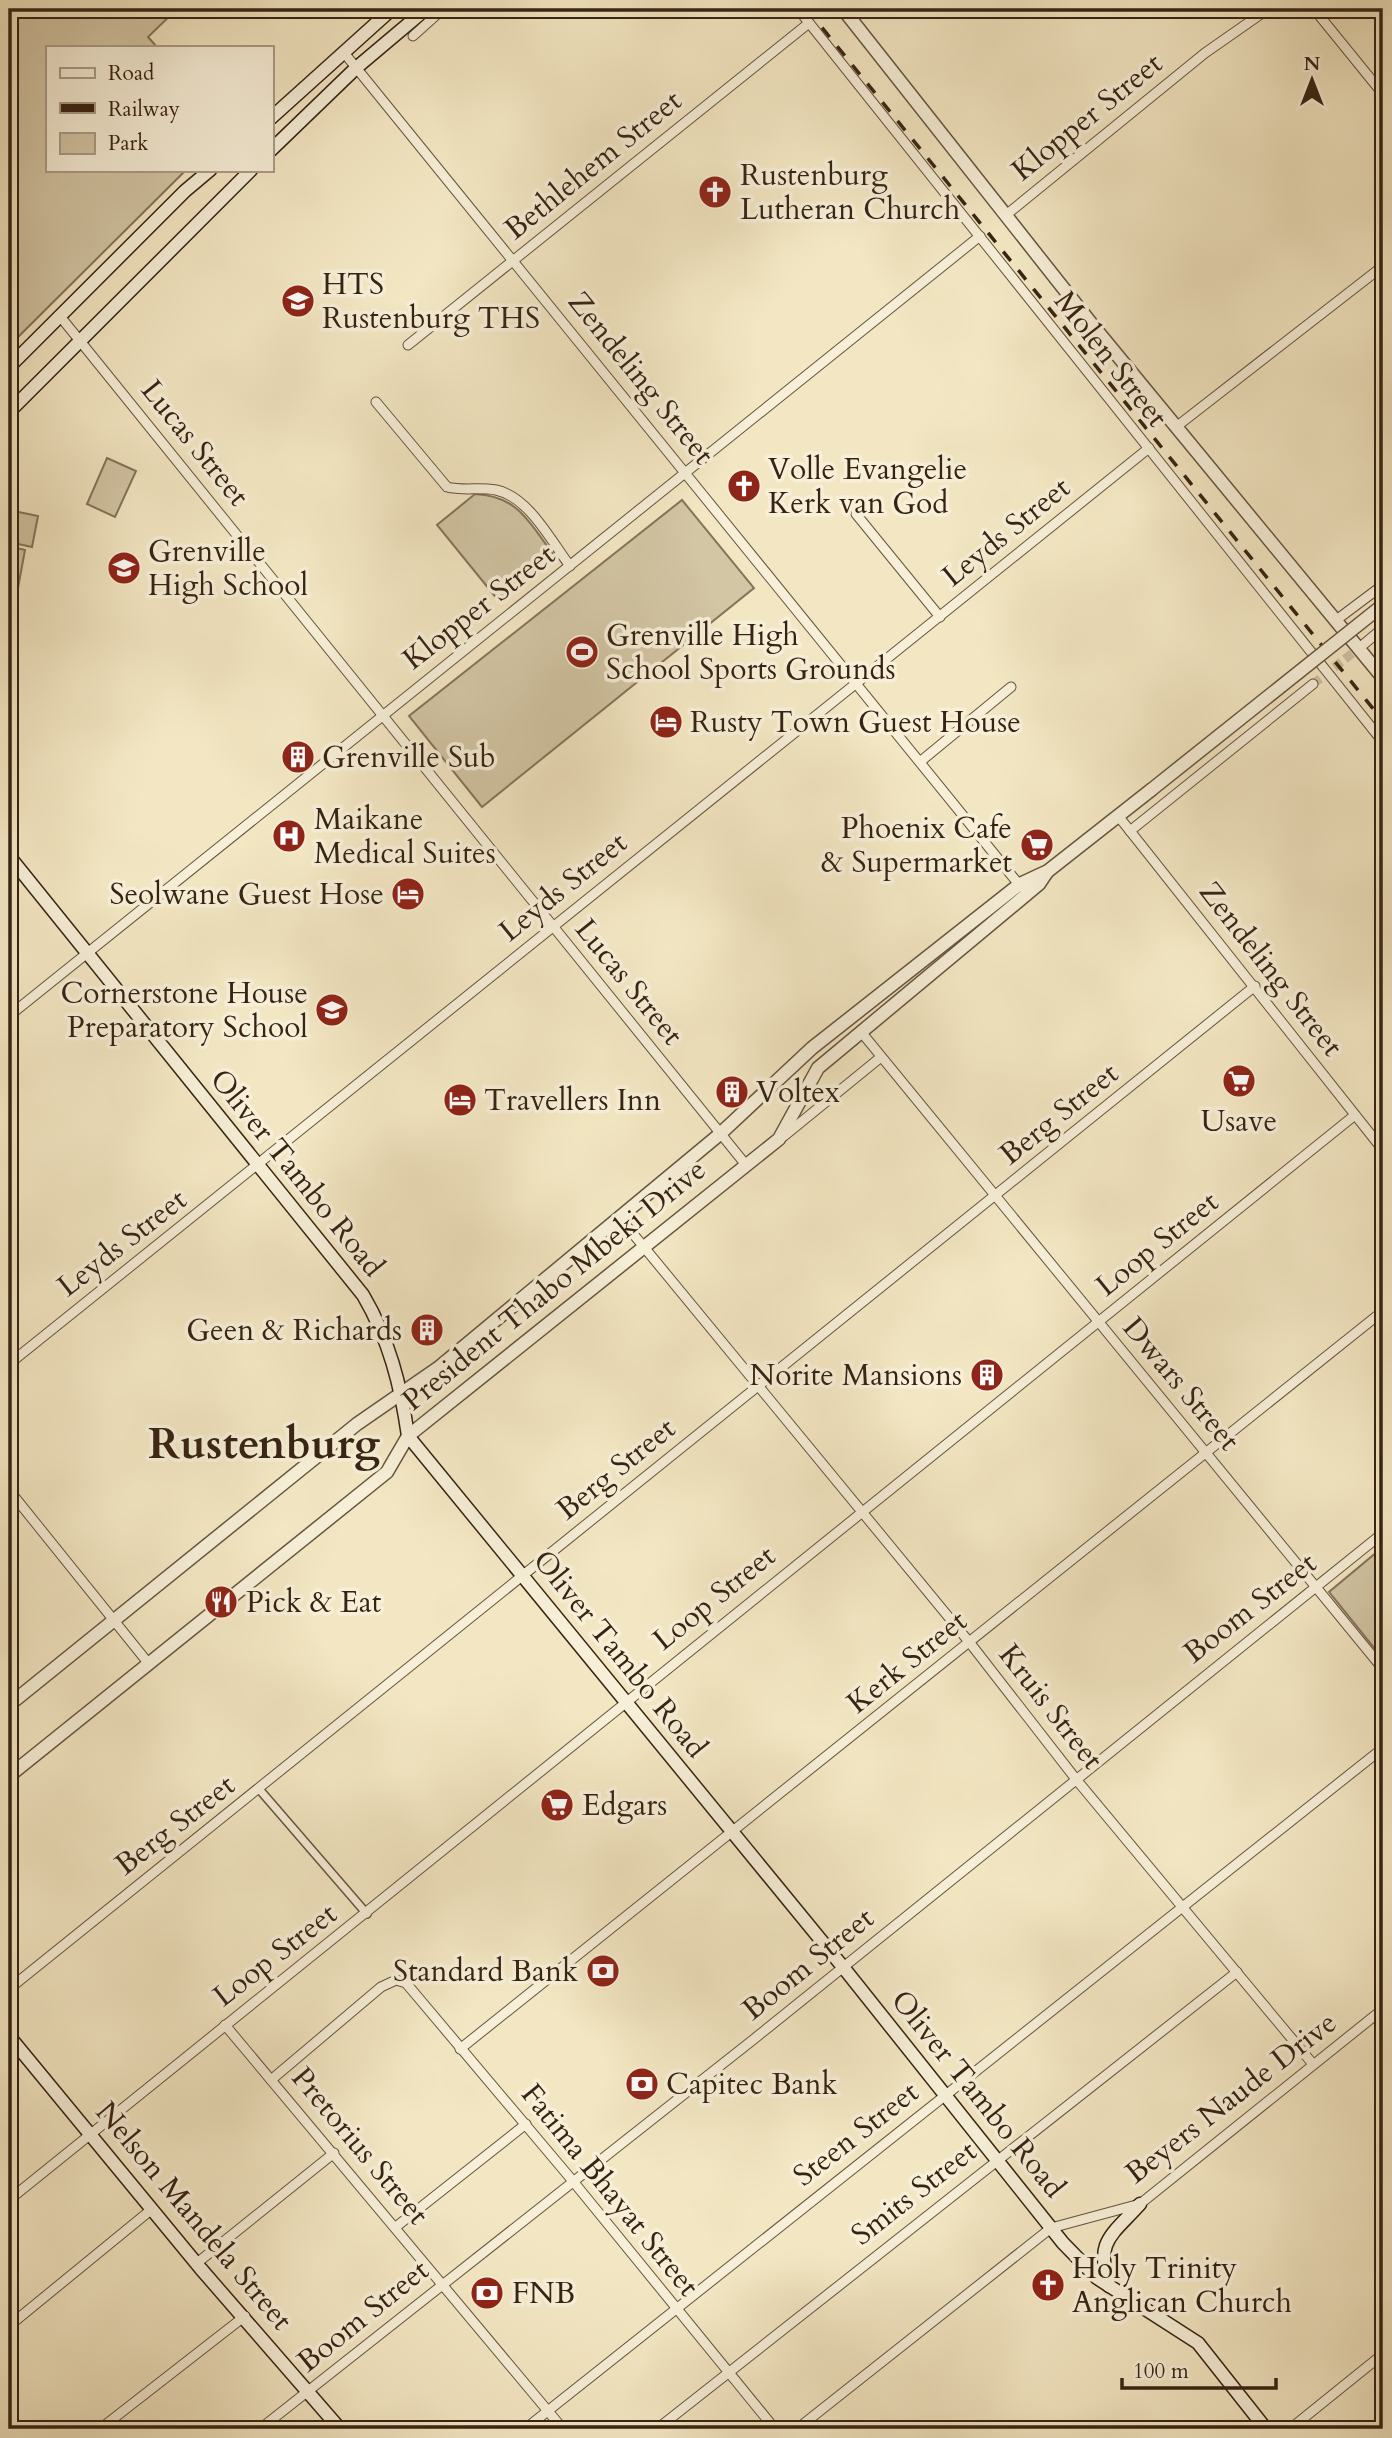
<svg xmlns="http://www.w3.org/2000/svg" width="1392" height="2438" font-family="Cardo,serif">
<rect width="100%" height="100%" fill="#f3e7c3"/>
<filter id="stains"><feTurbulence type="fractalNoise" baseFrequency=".00286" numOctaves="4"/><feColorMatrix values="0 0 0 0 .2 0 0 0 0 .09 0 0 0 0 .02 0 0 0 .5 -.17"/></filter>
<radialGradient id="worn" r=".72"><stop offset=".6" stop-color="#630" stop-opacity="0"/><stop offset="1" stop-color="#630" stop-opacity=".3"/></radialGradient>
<g fill="#d3c6a5" stroke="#85745c" stroke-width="2">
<path d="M 9,9 L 177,9 L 148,37 L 157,47 L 47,47 L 47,170 L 186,170 L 9,346 Z"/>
<path d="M 107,458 L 136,471 L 115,517 L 87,504 Z"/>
<path d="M 475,494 C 519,496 529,523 554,555 L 498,600 L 437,525 Z"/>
<path d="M 682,500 L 754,588 L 482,807 L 409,716 Z"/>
<path d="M 9,510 L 38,516 L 32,547 L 9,542 Z"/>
<path d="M 9,546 L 25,550 L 15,604 L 9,603 Z"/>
<path d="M 1383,1547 L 1383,1659 L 1329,1592 Z"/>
</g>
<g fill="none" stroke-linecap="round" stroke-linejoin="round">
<path stroke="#cdc0a0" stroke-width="9" stroke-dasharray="9 4.5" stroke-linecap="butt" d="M 1313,684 L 1363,645"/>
<defs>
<path id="pedestrian" d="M 259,1789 L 367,1914"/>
<g id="minor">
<path d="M 798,9 L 1383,742"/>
<path d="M 1314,9 L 1383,94"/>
<path d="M 413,36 L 443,9"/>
<path d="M 345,54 L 1021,887"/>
<path d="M 1006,215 L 1205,53 L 1268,9"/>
<path d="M 59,315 L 746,1165"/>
<path d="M 408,345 L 809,23"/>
<path d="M 376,402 L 447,487 C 463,491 479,487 496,490 C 529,497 551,541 570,566"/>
<path d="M 1176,427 L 1383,266"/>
<path d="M 856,514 L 940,617"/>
<path d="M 1335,621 L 1383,585"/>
<path d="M 1364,644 L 1383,628"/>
<path d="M 921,761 L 1011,687"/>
<path d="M 1119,817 L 1383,1150"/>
<path d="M 1130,831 L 1313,684"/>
<path d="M 9,1016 L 980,236"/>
<path d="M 862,1033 L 1383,1669"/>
<path d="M 784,1136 L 881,1057"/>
<path d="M 620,1218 L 970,1643 L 1075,1778 L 1312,2063"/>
<path d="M 9,1364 L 1149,448"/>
<path d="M 9,1490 L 149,1664"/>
<path d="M 9,1989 L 1255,986"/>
<path d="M 225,2025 L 563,2429"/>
<path d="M 460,2049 L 1383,1311"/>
<path d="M 271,2080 L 381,1987 L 396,1980 L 406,1983 L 572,2180 L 775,2429"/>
<path d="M 9,2200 L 1355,1115"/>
<path d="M 397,2226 L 526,2124"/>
<path d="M 197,2263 L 334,2153"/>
<path d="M 9,2326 L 152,2209"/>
<path d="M 100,2429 L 245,2316"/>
<path d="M 260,2429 L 754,2039 L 1383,1533"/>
<path d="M 525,2429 L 1383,1748"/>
<path d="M 657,2429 L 1237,1972"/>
<path d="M 797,2429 L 1051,2228 L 1140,2204 L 1383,2009"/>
<path d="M 1290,2429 L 1383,2354"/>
</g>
<g id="tertiary">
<path d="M 843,9 L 1094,327 L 1383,678"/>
<path d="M 9,1705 L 357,1424 L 438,1368 L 720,1134 L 812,1048 L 1020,884 L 1048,871 L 1151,790"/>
<path d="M 9,1776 L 387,1472 L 408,1436 L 779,1139 L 818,1068 L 1039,884 L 1047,872"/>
</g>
<g id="secondary">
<path d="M 271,118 L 392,9"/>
<path d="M 271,150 L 356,68 L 426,9"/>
<path d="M 9,367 L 185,191 L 210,170"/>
<path d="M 9,412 L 251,170"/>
<path d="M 9,856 L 363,1295 C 389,1339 401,1386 408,1436 L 843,1967 L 1063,2243 L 1097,2278 L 1198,2343 L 1266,2429"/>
<path d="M 9,2036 L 201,2269 L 340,2429"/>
<path d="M 1109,2286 C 1095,2241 1111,2236 1140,2204"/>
</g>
</defs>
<use href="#pedestrian" stroke="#66543f" stroke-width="10"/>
<use href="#minor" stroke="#66543f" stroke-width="11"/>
<use href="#tertiary" stroke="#66543f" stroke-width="15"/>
<use href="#secondary" stroke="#372313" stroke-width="15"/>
<use href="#pedestrian" stroke="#f7efd8" stroke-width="7"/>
<use href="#minor" stroke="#f7efd8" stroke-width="9"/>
<use href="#tertiary" stroke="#f7efd8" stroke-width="12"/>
<use href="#secondary" stroke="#f7efd8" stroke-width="12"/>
<path stroke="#372313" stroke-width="3.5" stroke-dasharray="12 12" stroke-linecap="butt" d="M 807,9 L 1383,721"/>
<defs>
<path id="tertiary-bridge" d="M 1151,790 L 1383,605"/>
</defs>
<use href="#tertiary-bridge" stroke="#66543f" stroke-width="15" stroke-linecap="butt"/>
<use href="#tertiary-bridge" stroke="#f7efd8" stroke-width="12"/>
</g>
<defs>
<symbol id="church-disc" viewBox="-11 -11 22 22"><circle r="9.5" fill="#8f2418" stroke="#f7efd8"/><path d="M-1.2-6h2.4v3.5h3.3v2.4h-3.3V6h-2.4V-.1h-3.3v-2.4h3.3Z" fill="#fff"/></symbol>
<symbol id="university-disc" viewBox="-11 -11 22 22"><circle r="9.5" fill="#8f2418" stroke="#f7efd8"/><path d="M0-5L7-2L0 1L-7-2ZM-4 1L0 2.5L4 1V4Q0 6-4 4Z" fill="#fff"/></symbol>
<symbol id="school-disc" viewBox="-11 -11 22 22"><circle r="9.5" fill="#8f2418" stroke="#f7efd8"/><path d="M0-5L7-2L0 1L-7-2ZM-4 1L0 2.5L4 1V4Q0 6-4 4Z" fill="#fff"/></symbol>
<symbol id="stadium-disc" viewBox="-11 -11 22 22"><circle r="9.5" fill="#8f2418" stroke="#f7efd8"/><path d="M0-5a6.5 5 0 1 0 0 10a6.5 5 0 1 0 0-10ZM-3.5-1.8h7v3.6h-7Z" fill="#fff"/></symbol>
<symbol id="hotel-disc" viewBox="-11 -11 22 22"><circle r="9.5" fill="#8f2418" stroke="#f7efd8"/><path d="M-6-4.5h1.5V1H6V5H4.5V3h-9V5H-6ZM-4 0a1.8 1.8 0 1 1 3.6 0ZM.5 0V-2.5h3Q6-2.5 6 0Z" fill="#fff"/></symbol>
<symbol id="building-disc" viewBox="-11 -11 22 22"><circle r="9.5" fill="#8f2418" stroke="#f7efd8"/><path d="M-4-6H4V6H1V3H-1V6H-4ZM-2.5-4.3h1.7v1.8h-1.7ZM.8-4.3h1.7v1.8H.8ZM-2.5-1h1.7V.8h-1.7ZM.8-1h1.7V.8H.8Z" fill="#fff"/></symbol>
<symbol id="hospital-disc" viewBox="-11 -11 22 22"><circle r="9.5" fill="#8f2418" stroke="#f7efd8"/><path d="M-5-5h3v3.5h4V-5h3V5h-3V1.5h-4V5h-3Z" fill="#fff"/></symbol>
<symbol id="supermarket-disc" viewBox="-11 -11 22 22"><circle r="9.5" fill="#8f2418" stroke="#f7efd8"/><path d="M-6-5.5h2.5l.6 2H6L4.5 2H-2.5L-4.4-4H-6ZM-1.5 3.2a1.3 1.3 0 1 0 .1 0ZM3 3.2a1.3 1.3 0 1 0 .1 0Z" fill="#fff"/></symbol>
<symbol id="restaurant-disc" viewBox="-11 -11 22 22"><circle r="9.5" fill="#8f2418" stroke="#f7efd8"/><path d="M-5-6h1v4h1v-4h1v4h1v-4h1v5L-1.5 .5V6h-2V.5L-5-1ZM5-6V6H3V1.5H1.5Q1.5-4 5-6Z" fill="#fff"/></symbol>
<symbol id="bank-disc" viewBox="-11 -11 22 22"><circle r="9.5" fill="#8f2418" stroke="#f7efd8"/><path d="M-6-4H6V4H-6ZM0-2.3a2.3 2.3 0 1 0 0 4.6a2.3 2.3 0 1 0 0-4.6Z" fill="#fff"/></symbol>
</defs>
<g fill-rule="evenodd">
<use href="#church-disc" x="696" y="173" width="38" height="38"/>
<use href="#university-disc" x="279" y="282" width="38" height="38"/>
<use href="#church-disc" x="725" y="467" width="38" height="38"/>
<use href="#school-disc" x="105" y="549" width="38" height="38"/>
<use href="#stadium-disc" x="563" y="633" width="38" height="38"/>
<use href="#hotel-disc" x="647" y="703" width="38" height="38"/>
<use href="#building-disc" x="279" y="738" width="38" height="38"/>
<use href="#hospital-disc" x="270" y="817" width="38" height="38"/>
<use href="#supermarket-disc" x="1018" y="826" width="38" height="38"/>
<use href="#hotel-disc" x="389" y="875" width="38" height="38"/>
<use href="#school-disc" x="313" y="991" width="38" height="38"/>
<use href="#supermarket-disc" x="1220" y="1062" width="38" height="38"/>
<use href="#building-disc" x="713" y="1073" width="38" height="38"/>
<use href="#hotel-disc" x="441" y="1081" width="38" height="38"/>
<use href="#building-disc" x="408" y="1311" width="38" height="38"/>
<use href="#building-disc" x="968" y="1356" width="38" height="38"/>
<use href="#restaurant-disc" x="202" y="1583" width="38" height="38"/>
<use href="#supermarket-disc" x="538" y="1786" width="38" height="38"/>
<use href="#bank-disc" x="584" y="1952" width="38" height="38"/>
<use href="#bank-disc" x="623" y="2065" width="38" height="38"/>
<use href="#church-disc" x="1029" y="2266" width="38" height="38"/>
<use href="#bank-disc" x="468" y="2274" width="38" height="38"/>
</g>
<g text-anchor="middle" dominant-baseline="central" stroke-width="7" stroke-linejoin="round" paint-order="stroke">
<g font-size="30" fill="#372313" stroke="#f7efd8">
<text transform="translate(1087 117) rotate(-39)">Klopper Street</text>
<text transform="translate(593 165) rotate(-39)">Bethlehem Street</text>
<text transform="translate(1111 359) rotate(52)">Molen Street</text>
<text transform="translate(641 378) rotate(51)">Zendeling Street</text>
<text transform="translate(195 443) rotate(51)">Lucas Street</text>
<text transform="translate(1006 532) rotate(-39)">Leyds Street</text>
<text transform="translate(479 607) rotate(-38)">Klopper Street</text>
<text transform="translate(563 887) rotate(-39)">Leyds Street</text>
<text transform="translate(1271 969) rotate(52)">Zendeling Street</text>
<text transform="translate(629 982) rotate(51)">Lucas Street</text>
<text transform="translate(1059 1114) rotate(-39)">Berg Street</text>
<text transform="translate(297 1173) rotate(51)">Oliver Tambo Road</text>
<text transform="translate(122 1243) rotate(-38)">Leyds Street</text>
<text transform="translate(1157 1244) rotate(-39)">Loop Street</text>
<text transform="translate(554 1285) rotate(-39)">President Thabo Mbeki Drive</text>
<text transform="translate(1181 1384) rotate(50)">Dwars Street</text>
<text transform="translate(616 1469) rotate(-39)">Berg Street</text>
<text transform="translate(714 1598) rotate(-39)">Loop Street</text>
<text transform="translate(1250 1608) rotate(-38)">Boom Street</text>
<text transform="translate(620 1654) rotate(51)">Oliver Tambo Road</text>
<text transform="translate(907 1662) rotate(-39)">Kerk Street</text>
<text transform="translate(1051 1707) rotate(52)">Kruis Street</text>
<text transform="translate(175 1825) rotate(-38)">Berg Street</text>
<text transform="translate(275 1955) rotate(-38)">Loop Street</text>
<text transform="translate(808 1964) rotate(-39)">Boom Street</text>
<text transform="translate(978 2094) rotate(51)">Oliver Tambo Road</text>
<text transform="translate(1231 2098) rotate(-38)">Beyers Naude Drive</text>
<text transform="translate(856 2134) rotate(-38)">Steen Street</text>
<text transform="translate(360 2146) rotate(50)">Pretorius Street</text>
<text transform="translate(610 2190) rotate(51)">Fatima Bhayat Street</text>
<text transform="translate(914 2193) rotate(-38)">Smits Street</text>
<text transform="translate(194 2216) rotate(50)">Nelson Mandela Street</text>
<text transform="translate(363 2316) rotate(-39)">Boom Street</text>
</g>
<g font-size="30" fill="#372313" stroke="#f7efd8" text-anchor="start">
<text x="740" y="175">Rustenburg<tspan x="740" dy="34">Lutheran Church</tspan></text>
<text x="322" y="284">HTS<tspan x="322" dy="34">Rustenburg THS</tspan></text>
<text x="768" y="469">Volle Evangelie<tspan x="768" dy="34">Kerk van God</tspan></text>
<text x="148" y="551">Grenville<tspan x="148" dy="34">High School</tspan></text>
<text x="606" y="635">Grenville High<tspan x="606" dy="34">School Sports Grounds</tspan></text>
<text x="690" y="722">Rusty Town Guest House</text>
<text x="322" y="757">Grenville Sub</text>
<text x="314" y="819">Maikane<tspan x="314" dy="34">Medical Suites</tspan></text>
<text x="1012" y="828" text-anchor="end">Phoenix Cafe<tspan x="1012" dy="34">&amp; Supermarket</tspan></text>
<text x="384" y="894" text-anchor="end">Seolwane Guest Hose</text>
<text x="308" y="993" text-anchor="end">Cornerstone House<tspan x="308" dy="34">Preparatory School</tspan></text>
<text x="756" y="1092">Voltex</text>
<text x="484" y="1100">Travellers Inn</text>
<text x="1239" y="1121" text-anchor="middle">Usave</text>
<text x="402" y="1330" text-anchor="end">Geen &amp; Richards</text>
<text x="962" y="1375" text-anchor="end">Norite Mansions</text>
<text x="246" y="1602">Pick &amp; Eat</text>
<text x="582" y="1805">Edgars</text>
<text x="578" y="1971" text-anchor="end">Standard Bank</text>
<text x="666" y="2084">Capitec Bank</text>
<text x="1072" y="2268">Holy Trinity<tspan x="1072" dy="34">Anglican Church</tspan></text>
<text x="512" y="2293">FNB</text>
</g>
<g font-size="44" font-weight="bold" fill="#372313" stroke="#f7efd8">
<text x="264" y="1444">Rustenburg</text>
</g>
</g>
<rect width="1392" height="2438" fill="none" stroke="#f3e7c3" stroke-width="35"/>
<rect x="10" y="10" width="1371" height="2417" fill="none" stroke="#372313" stroke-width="3.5"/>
<rect x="18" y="18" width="1357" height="2403" fill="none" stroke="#372313" stroke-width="2"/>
<rect x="46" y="46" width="228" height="126" fill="#f7efd8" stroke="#aa9d89" stroke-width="2"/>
<rect x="60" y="68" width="35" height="10" fill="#f7efd8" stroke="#aa9d89" stroke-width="2"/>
<text x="108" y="80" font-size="21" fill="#372313">Road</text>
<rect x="60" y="103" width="35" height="10" fill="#372313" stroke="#aa9d89" stroke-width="2"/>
<text x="108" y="116" font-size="21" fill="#372313">Railway</text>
<rect x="60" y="133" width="35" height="21" fill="#d3c6a5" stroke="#aa9d89" stroke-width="2"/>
<text x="108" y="150" font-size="21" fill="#372313">Park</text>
<g transform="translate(1312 80)" stroke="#f7efd8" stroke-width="5" paint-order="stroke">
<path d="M0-5L12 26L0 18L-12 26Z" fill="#372313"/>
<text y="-10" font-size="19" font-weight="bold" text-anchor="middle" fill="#372313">N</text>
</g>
<path d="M1122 2378v10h154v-10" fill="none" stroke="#372313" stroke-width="3.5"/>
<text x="1133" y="2378" font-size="21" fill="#372313" stroke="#f7efd8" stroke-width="5" paint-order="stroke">100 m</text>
<rect width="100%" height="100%" filter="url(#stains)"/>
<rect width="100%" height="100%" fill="url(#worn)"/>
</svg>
